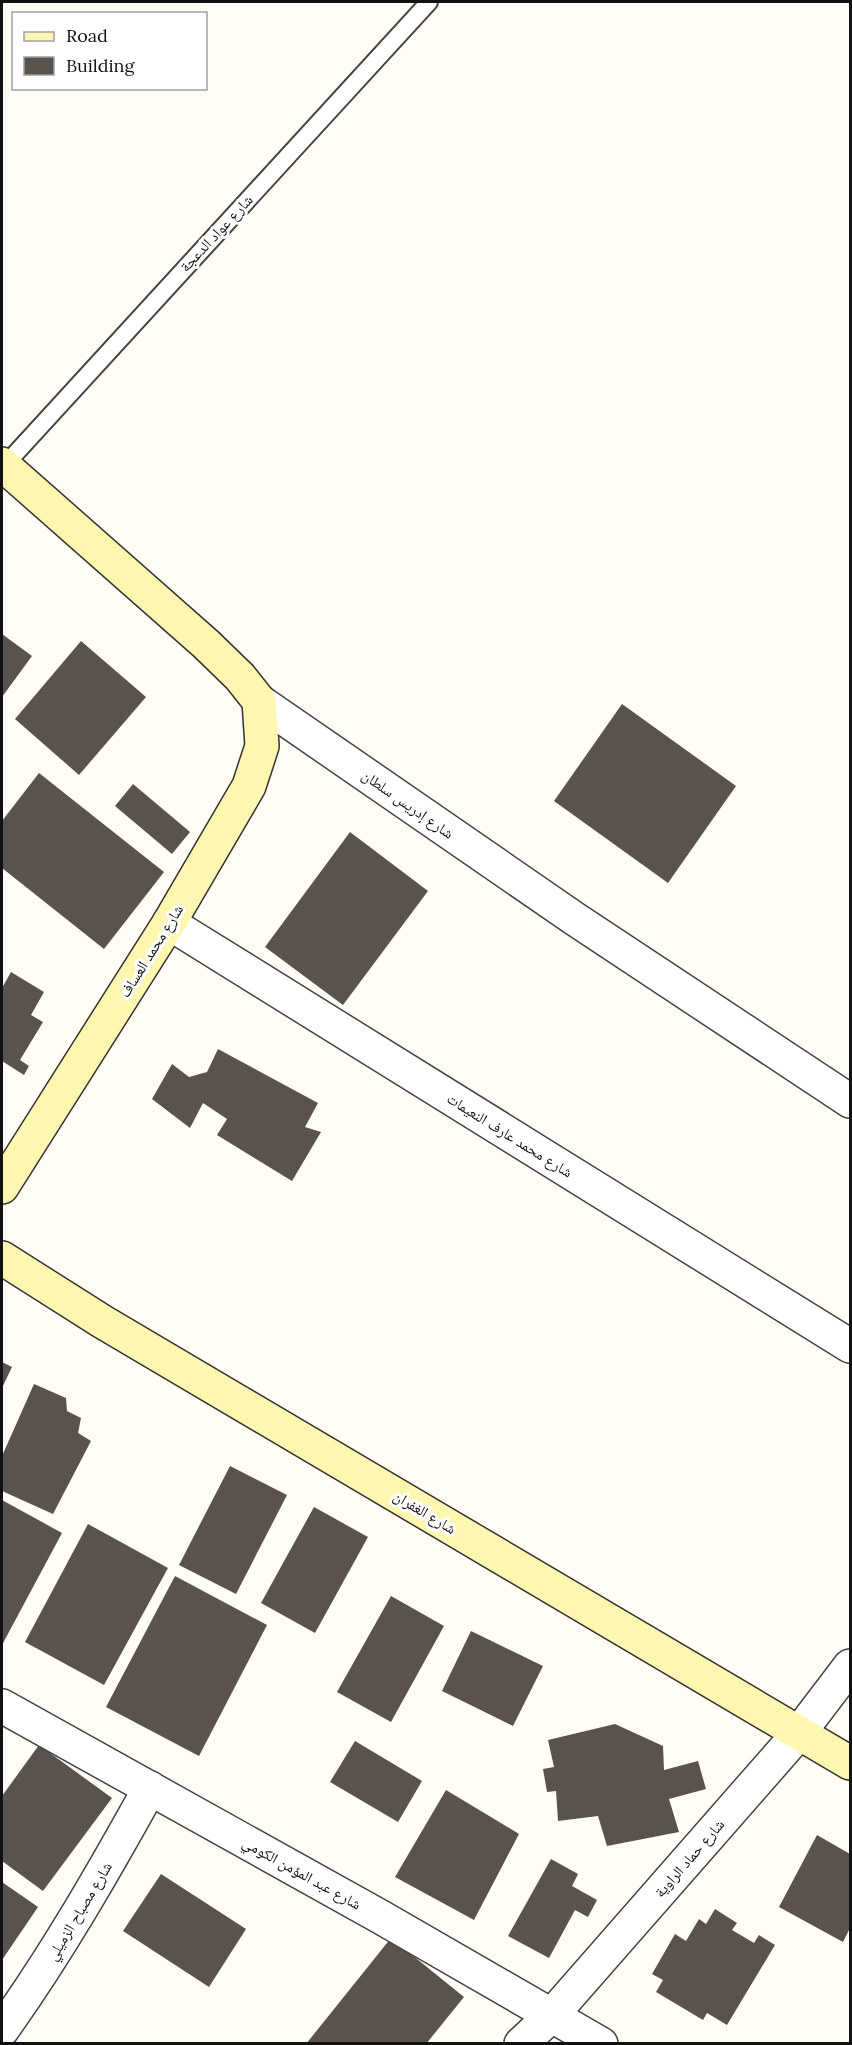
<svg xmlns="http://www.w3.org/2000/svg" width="852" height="2045" font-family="Lora,'Noto Naskh Arabic',serif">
<rect width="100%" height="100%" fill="#fffdf5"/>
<g fill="#5a524d">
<path d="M 2,634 L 32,656 L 2,697 Z"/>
<path d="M 81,641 L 146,697 L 79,775 L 15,719 Z"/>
<path d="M 622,704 L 736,786 L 668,883 L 554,801 Z"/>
<path d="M 39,773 L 164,872 L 104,949 L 2,868 L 2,821 Z"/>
<path d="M 133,784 L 190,832 L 172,854 L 115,806 Z"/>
<path d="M 350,832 L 428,891 L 343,1005 L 265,947 Z"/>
<path d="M 11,972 L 44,992 L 31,1015 L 43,1022 L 20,1060 L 29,1066 L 24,1075 L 2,1061 L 2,988 Z"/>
<path d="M 218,1049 L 318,1103 L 305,1127 L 321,1132 L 292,1181 L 217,1135 L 227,1119 L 203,1103 L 190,1128 L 152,1099 L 172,1064 L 189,1077 L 207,1072 Z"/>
<path d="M 2,1362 L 12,1367 L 2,1388 Z"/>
<path d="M 34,1384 L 66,1398 L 67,1411 L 81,1418 L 78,1433 L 91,1441 L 53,1514 L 2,1491 L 2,1456 Z"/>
<path d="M 230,1466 L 287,1495 L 236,1594 L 179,1565 Z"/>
<path d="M 2,1500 L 62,1533 L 2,1645 Z"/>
<path d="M 314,1507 L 368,1537 L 315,1633 L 261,1603 Z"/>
<path d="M 88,1524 L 168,1568 L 104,1685 L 25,1642 Z"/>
<path d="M 175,1576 L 267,1625 L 199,1756 L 106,1707 Z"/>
<path d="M 391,1596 L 444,1626 L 391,1722 L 337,1692 Z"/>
<path d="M 471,1631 L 543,1666 L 513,1726 L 442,1691 Z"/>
<path d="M 615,1724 L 663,1746 L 664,1770 L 698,1761 L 706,1789 L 669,1799 L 679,1832 L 607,1846 L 598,1816 L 558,1821 L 556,1791 L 547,1792 L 543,1769 L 554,1767 L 548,1740 Z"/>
<path d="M 355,1741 L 422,1781 L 398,1822 L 330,1782 Z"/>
<path d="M 39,1745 L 112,1798 L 43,1891 L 2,1861 L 2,1796 Z"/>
<path d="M 446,1790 L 519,1834 L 474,1920 L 395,1877 Z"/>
<path d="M 817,1835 L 850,1854 L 850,1928 L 843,1942 L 779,1907 Z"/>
<path d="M 551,1859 L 578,1874 L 572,1886 L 597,1900 L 588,1917 L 575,1910 L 549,1958 L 508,1936 Z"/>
<path d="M 161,1874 L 246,1929 L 209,1987 L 123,1931 Z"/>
<path d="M 2,1882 L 38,1907 L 2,1960 Z"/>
<path d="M 715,1909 L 737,1923 L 732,1930 L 754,1943 L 759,1935 L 775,1945 L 727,2025 L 707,2013 L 703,2020 L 656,1992 L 663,1980 L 652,1974 L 675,1934 L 686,1941 L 699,1919 L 706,1924 Z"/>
<path d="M 391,1938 L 464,1997 L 426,2044 L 306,2044 Z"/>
</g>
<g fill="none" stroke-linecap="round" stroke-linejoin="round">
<defs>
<path id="lane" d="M 4,466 L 429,2"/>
<g id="street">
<path d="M 259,701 L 575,919 L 850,1101"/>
<path d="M 169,923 L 850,1346"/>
<path d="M 2,1706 L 379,1916 L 601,2044"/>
<path d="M 2,2030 C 57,1953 104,1871 150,1788"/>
<path d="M 521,2044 L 552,2015 L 799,1733 L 850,1666"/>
</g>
<g id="secondary">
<path d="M 2,464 L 206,644 L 240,677 L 259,701 L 262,746 L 249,786 L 169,923 L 2,1187"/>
<path d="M 2,1258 L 103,1322 L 850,1763"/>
</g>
</defs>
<use href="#lane" stroke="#444" stroke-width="20"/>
<use href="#street" stroke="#444" stroke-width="36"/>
<use href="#secondary" stroke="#333" stroke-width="36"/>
<use href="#lane" stroke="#fff" stroke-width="16"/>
<use href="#street" stroke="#fff" stroke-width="33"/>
<use href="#secondary" stroke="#fff6b0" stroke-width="33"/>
</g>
<g text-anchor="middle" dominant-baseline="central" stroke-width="6" stroke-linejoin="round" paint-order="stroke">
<g font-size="15" fill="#111" stroke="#fff">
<text transform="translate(216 233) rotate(-47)">شارع عواد الدعجة</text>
<text transform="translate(408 804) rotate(35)">شارع إدريس سلطان</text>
<text transform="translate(151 951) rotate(-58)">شارع محمد العساف</text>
<text transform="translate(510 1135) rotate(32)">شارع محمد عارف النعيمات</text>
<text transform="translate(425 1512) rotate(31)">شارع الغفران</text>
<text transform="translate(689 1858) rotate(-49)">شارع حماد الراوية</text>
<text transform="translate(302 1873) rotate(29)">شارع عبد المؤمن الكومي</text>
<text transform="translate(79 1911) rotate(-59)">شارع مصباح الزميلي</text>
</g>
</g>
<rect width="852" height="2045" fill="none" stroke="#111111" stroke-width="6"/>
<rect x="12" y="12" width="195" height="78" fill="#ffffff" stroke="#a0a0a0" stroke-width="1.5"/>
<rect x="24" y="32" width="30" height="9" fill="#fff6b0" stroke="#a0a0a0" stroke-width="1.5"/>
<text x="66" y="42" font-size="18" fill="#111111">Road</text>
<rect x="24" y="57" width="30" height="18" fill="#5a524d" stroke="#a0a0a0" stroke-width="1.5"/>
<text x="66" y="72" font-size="18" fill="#111111">Building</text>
</svg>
